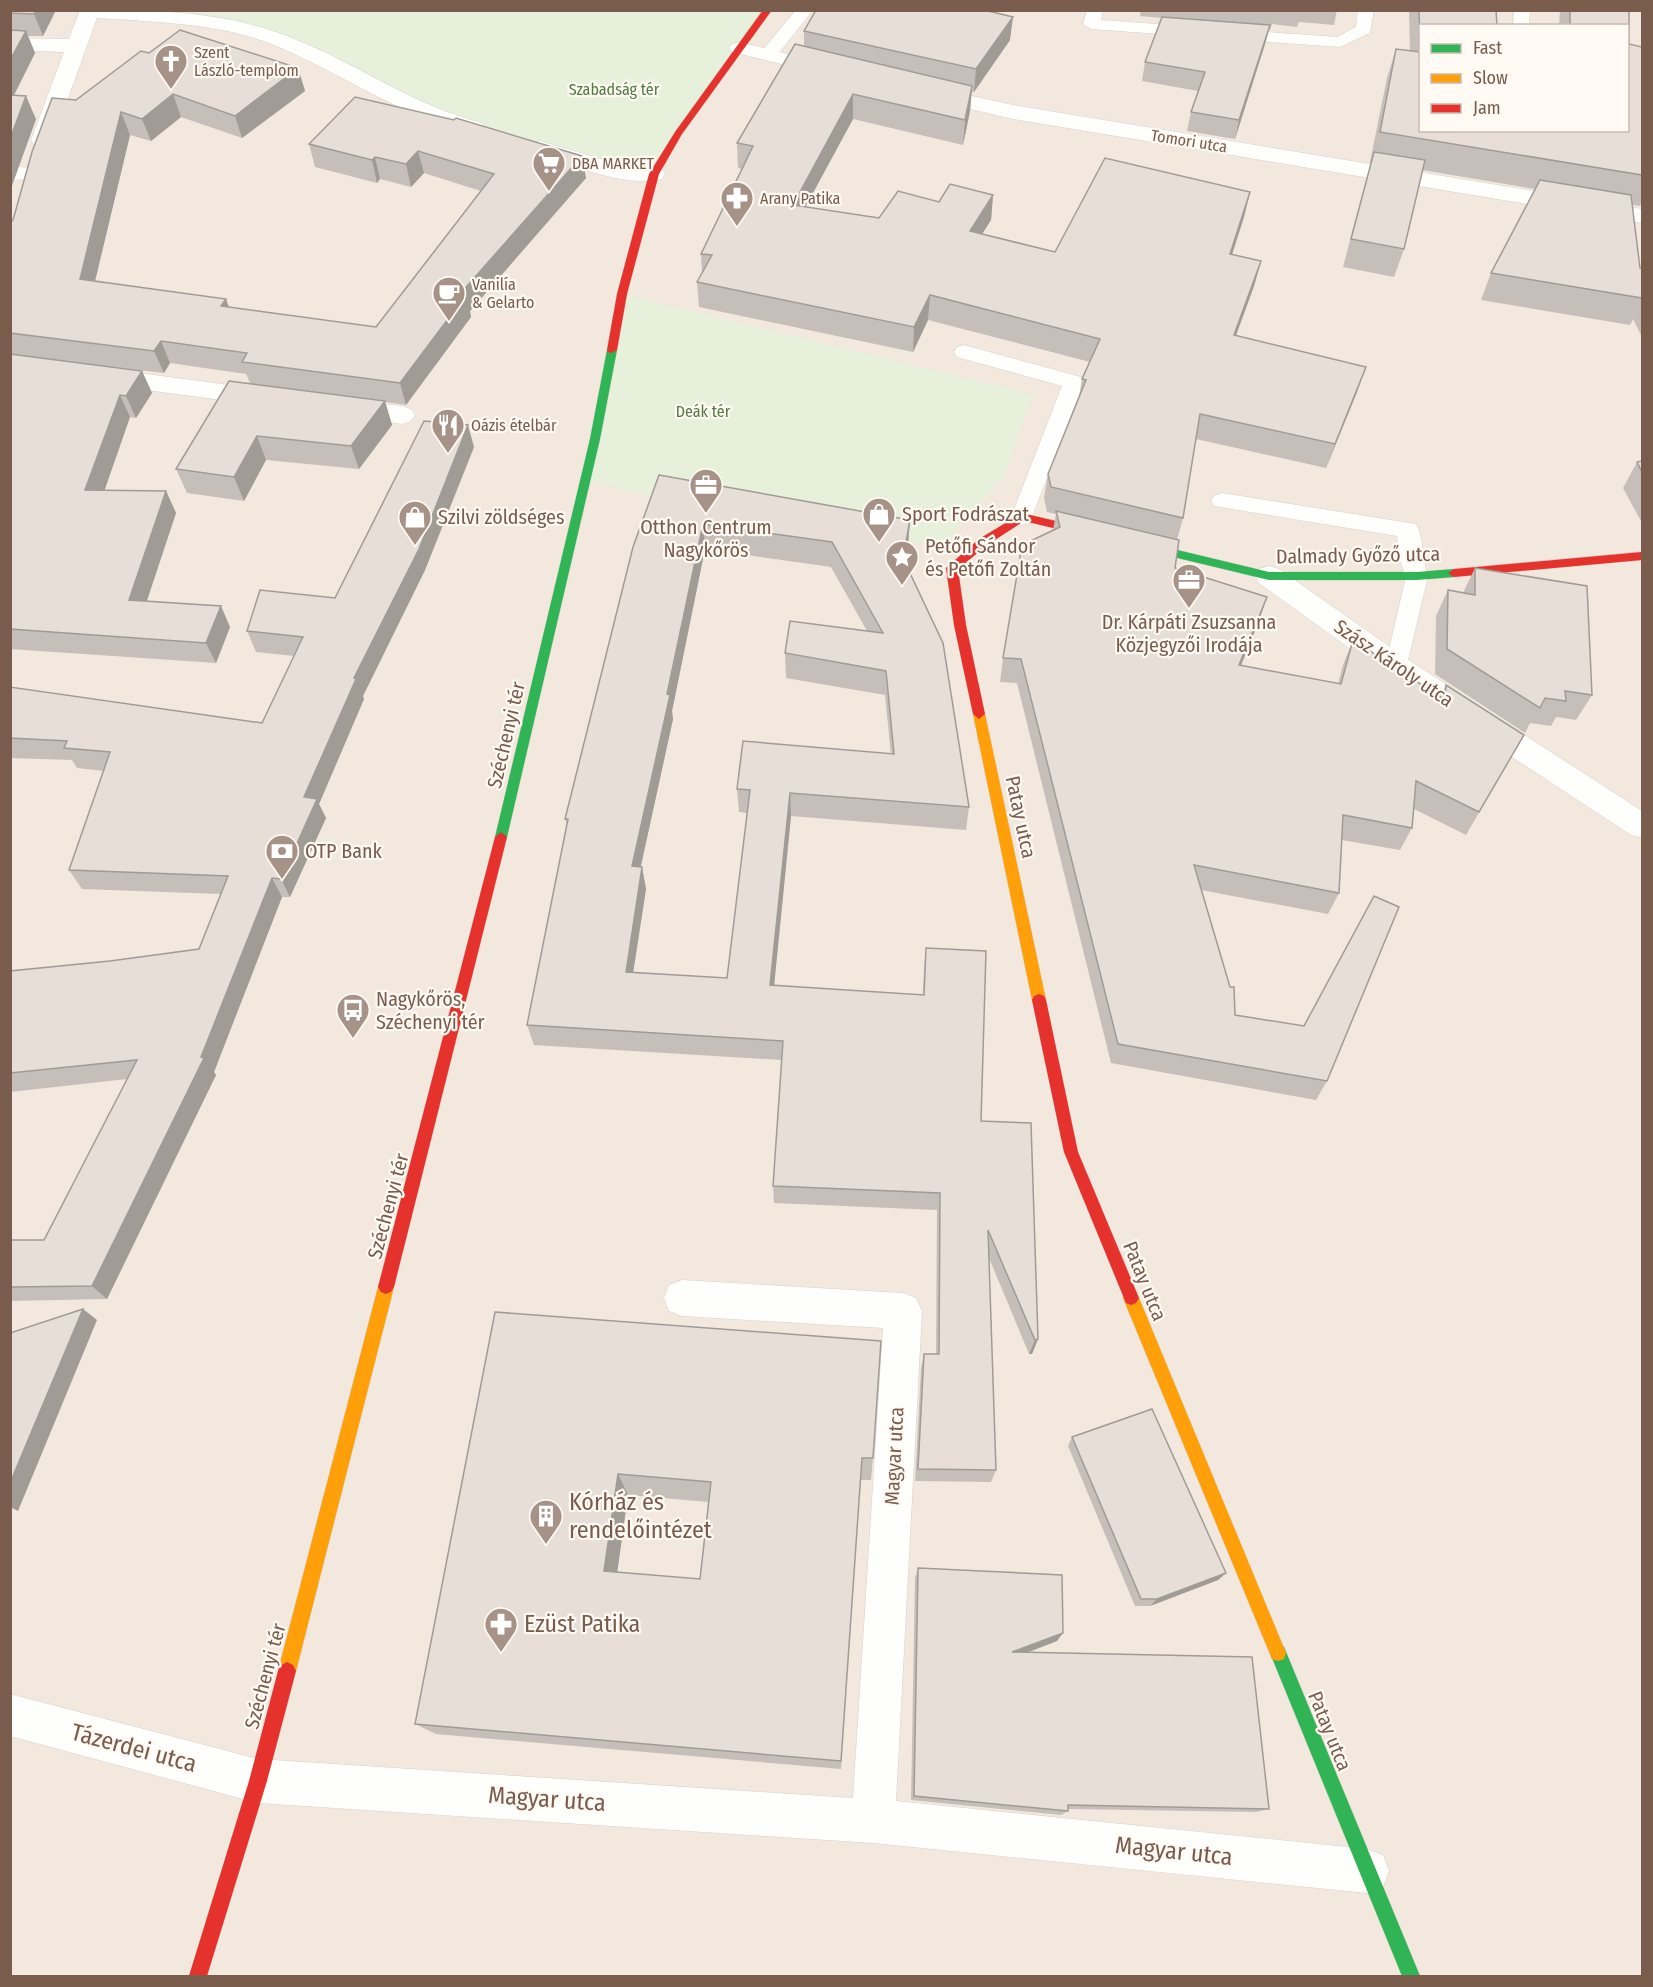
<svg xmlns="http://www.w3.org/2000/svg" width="1653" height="1987" font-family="'Fira Sans Condensed',sans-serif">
<rect width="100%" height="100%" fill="#f9f5f0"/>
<path fill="#f2e8de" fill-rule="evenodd" d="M 11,11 L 1642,11 L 1642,1976 L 11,1976 ZM 1420,26 L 1628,26 L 1628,130 L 1420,130 Z"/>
<g fill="#e7f0db">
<path d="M 90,11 L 768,11 L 654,174 L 432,116 L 277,40 L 190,19 Z"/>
<path d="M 622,294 L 1035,395 L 1027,410 L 1005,475 L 942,545 C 823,536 701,512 586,479 Z"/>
</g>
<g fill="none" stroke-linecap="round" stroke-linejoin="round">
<defs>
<g id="lane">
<path d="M 796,10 L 813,10 L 774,59 L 762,59 L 759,55 L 762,51 Z"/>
<path d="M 1087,10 L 1103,10 L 1101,20 L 1337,37 L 1356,27 L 1358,10 L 1374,10 L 1370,33 L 1340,47 L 1091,29 L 1083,24 Z"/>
<path d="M 1514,10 L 1530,10 L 1529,26 L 1513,26 Z"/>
<path d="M 964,345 L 1081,377 L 1084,382 L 1030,522 L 1022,525 L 1014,522 L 1011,517 L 1062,386 L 957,357 L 954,352 L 957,347 Z"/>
<path d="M 1222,493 L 1416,524 C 1424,538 1422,560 1428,576 L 1405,673 L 1397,676 L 1389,673 L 1385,667 L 1406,576 L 1400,561 L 1397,536 L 1214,506 L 1211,501 L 1214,496 Z"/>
</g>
<g id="street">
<path d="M 80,10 C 150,10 220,10 287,36 C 354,61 411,105 482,123 L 485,128 L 482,133 L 474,135 C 399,116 344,74 274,45 C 219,23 156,22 97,18 L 53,140 L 50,145 L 34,145 L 31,140 L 64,52 L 10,50 L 10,38 L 69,39 Z"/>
<path d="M 739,42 L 837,66 L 841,70 L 837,74 L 830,76 L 732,52 L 729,48 L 732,44 Z"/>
<path d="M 927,86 L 1013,105 L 1642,209 L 1642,223 L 1013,119 L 919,97 L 916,92 L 919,87 Z"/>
<path d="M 540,141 L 618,164 L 662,169 L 665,174 L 662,179 C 624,188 569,164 532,153 L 529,148 L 532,143 Z"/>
<path d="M 10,166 L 37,169 L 40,174 L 37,179 L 10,180 Z"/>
<path d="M 10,356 L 267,390 L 276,392 L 280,398 L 276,404 L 267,406 L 10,372 Z"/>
<path d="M 345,400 L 402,406 L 411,409 L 415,415 L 411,421 L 402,424 L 336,414 L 332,408 L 336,402 Z"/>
<path d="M 1269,566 L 1279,569 L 1407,659 L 1642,811 L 1642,838 L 1631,835 L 1387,675 L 1259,583 L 1255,576 L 1259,569 Z"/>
<path d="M 682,1280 L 903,1293 L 916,1298 L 922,1311 L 896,1801 L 1367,1849 L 1383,1855 L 1389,1871 L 1383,1887 L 1367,1893 L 873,1843 L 258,1803 L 10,1736 L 10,1694 L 258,1759 L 853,1798 L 883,1328 L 682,1316 L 669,1311 L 664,1298 L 669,1285 Z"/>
</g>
<g id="fast">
<path d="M 612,347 L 617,350 L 600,439 L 507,837 L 501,842 L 495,837 L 590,439 L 607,350 Z"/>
<path d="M 1115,535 L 1269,572 L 1417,572 L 1454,569 L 1460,573 L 1454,577 L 1417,580 L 1269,580 L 1111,542 L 1109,539 Z"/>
<path d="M 1278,1645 L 1284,1647 L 1420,1976 L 1402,1976 L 1270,1653 L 1272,1647 Z"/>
</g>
<g id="slow">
<path d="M 979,709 L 985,714 L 1046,1000 L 1044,1004 L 1039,1006 L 1034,1004 L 1032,1000 L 973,714 Z"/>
<path d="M 386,1280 L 391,1282 L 394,1287 L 296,1671 L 293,1677 L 287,1680 L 281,1677 L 278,1671 L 378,1287 L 381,1282 Z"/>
<path d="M 1131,1291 L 1136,1293 L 1139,1298 L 1286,1653 L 1284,1659 L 1278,1661 L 1272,1659 L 1123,1298 L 1126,1293 Z"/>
</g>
<g id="jam">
<path d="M 763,10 L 772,10 L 682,134 L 659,174 L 627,294 L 617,350 L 612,353 L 608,352 L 607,350 L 617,294 L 649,174 L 675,132 Z"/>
<path d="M 1022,513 L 1115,535 L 1121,539 L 1115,543 L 1024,521 L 987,545 L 958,569 L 966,625 L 985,714 L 979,719 L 973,714 L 954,625 L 946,568 L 979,539 Z"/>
<path d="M 1642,552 L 1642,560 L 1454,577 L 1448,573 L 1454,569 Z"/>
<path d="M 501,832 L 507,837 L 394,1287 L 391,1292 L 386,1294 L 381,1292 L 378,1287 L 495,837 Z"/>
<path d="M 1039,994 L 1044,996 L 1046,1000 L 1078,1152 L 1139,1298 L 1136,1303 L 1131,1305 L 1126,1303 L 1064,1152 L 1032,1000 L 1034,996 Z"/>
<path d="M 287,1662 L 293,1665 L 296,1671 L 267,1781 L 207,1976 L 189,1976 L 249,1781 L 278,1671 L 281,1665 Z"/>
</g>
</defs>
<use href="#lane" stroke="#d7d1cb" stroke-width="1"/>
<use href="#street" stroke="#d7d1cb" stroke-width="1"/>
<use href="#fast" stroke="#d9d2cb" stroke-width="1"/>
<use href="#slow" stroke="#d9d2cb" stroke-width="1"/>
<use href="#jam" stroke="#d9d2cb" stroke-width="1"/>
<use href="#lane" fill="#fefefd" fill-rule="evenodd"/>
<use href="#street" fill="#fefefd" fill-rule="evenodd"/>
<use href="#fast" fill="#30b455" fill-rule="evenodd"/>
<use href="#slow" fill="#ff9f0a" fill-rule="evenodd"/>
<use href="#jam" fill="#e5322d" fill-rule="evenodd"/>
</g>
<g fill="#c6bfb9" fill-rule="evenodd">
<path d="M 10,10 L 56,10 L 43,36 L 28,36 L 35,53 L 14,95 L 36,119 L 10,191 Z"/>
<path d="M 1141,10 L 1337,10 L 1334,25 L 1299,22 L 1297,27 L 1272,24 L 1270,30 L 1269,30 L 1265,44 L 1235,139 L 1187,131 L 1191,112 L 1198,91 L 1142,81 L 1145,62 L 1162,18 L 1140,16 Z"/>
<path d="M 1409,10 L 1496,10 L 1420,26 L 1420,130 L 1628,26 L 1559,26 L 1560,10 L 1629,10 L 1629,44 L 1642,47 L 1642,201 L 1640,206 L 1632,205 L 1640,268 L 1642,268 L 1642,337 L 1633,319 L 1630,325 L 1481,300 L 1491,273 L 1535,189 L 1422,170 L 1404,249 L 1394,277 L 1343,267 L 1371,162 L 1370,162 L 1387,78 L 1396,49 L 1410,51 Z"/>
<path d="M 804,31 L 1010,40 L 974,92 L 972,92 L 970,111 L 963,145 L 853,119 L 805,207 L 879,218 L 939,202 L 993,195 L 991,220 L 982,234 L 1055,252 L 1250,192 L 1244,217 L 1232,255 L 1261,261 L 1254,286 L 1236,335 L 1357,392 L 1326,468 L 1196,439 L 1183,518 L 1177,540 L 1175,568 L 1259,621 L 1241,666 L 1338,684 L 1343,665 L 1353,640 L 1440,696 L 1446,685 L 1524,735 L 1466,835 L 1414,809 L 1412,828 L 1400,850 L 1342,840 L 1339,893 L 1328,914 L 1201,890 L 1235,1015 L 1327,1081 L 1316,1100 L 1111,1063 L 1017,683 L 1000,682 L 1003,658 L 1053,530 L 1056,514 L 1047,512 L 1044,498 L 1048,474 L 1079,397 L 1082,379 L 1090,362 L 928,320 L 913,352 L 699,307 L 697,282 L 702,273 L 701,254 L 742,169 L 738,168 L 737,143 L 804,47 Z"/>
<path d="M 149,53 L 298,68 L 305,91 L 242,138 L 181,117 L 151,141 L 130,135 L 95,281 L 229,308 L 376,327 L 481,191 L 424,173 L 411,187 L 380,179 L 377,183 L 315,167 L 309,144 L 355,97 L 586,178 L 470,311 L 471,317 L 406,405 L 385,402 L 392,425 L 359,469 L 266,460 L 244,501 L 187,493 L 176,469 L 250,383 L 246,374 L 170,363 L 164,373 L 79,363 L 142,371 L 152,393 L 136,418 L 130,417 L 104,491 L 166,491 L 176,513 L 147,601 L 230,627 L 216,663 L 10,649 L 10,223 L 13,220 L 76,100 Z"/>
<path d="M 474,447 L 425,570 L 363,696 L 364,699 L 319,804 L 326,818 L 290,897 L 282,897 L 214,1072 L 216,1075 L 107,1299 L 10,1301 L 10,1240 L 44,1240 L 127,1079 L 10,1092 L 10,971 L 110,961 L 199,949 L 221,894 L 82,889 L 69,870 L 104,771 L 77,768 L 72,760 L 10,758 L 10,687 L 262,723 L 294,656 L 256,652 L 247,631 L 335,598 Z"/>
<path d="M 1642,461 L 1642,523 L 1623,488 L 1637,462 Z"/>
<path d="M 659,475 L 910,520 L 908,545 L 905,564 L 969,807 L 966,830 L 791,816 L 774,986 L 923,995 L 924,969 L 926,948 L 981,1121 L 1038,1339 L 1032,1354 L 1029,1354 L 989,1258 L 996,1470 L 991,1482 L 915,1481 L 921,1368 L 924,1354 L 936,1354 L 937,1210 L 774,1203 L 773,1186 L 782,1060 L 534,1045 L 527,1025 L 567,824 L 565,819 ZM 705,549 L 831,567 L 867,631 L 785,653 L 786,678 L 885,695 L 891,754 L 737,789 L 739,812 L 747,813 L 727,978 L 633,972 L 646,889 L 642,867 L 641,866 L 673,719 L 672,711 Z"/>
<path d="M 1475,568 L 1592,695 L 1576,720 L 1556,717 L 1551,726 L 1530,723 L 1525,733 L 1435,674 L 1436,616 L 1448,590 L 1463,593 Z"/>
<path d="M 495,1312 L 873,1458 L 871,1480 L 860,1480 L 841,1769 L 436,1734 L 415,1724 ZM 628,1495 L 709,1502 L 700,1579 L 617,1572 Z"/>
<path d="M 1072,1437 L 1226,1573 L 1218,1580 L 1150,1606 L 1135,1606 L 1068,1446 Z"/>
<path d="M 918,1568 L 1057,1641 L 1027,1653 L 1269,1809 L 1256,1812 L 1068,1809 L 1068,1811 L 1061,1815 L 911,1800 L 915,1578 Z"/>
</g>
<g fill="#a19b96">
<path d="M 36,10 L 56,10 L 43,36 L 34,14 Z"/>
<path d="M 1013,17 L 1010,40 L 974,92 L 976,69 Z"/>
<path d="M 1270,25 L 1265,44 L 1235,139 L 1239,120 Z"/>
<path d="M 26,31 L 35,53 L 12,99 L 10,99 L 10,60 Z"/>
<path d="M 298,68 L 305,91 L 242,138 L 235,116 Z"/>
<path d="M 972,86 L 970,111 L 963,145 L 965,120 Z"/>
<path d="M 173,94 L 181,117 L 151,141 L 142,119 Z"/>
<path d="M 853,94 L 853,119 L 793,230 L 793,205 Z"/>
<path d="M 26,96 L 36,119 L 10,191 L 10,139 Z"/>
<path d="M 121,112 L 130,135 L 90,302 L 80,279 Z"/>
<path d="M 418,151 L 424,173 L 411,187 L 406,164 Z"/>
<path d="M 582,156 L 586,178 L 470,311 L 471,317 L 406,405 L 400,383 L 460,294 Z"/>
<path d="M 375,157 L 380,179 L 377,183 L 372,160 Z"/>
<path d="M 1250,192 L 1244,217 L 1224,279 L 1230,254 Z"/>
<path d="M 993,195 L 991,220 L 968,256 L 970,231 Z"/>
<path d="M 1261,261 L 1254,286 L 1227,360 L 1234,335 Z"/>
<path d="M 930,295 L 928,320 L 913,352 L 914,327 Z"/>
<path d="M 226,299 L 234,321 L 221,306 Z"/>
<path d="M 161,341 L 170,363 L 164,373 L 154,351 Z"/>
<path d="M 1366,367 L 1357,392 L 1326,468 L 1335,444 Z"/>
<path d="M 142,371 L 152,393 L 136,418 L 126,396 Z"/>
<path d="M 120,395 L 130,417 L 97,512 L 85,490 Z"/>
<path d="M 385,401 L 392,425 L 359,469 L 351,446 Z"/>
<path d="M 468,425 L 474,447 L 425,570 L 363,696 L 364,699 L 319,804 L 326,818 L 290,897 L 281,879 L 304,797 L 354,678 Z"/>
<path d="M 257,436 L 266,460 L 244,501 L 234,477 Z"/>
<path d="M 166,491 L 176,513 L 140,621 L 129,600 Z"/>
<path d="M 910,520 L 908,545 L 903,578 L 904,553 Z"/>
<path d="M 703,524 L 705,549 L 672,711 L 673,719 L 636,888 L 632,866 Z"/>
<path d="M 1267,597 L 1259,621 L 1231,689 L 1239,665 Z"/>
<path d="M 221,606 L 230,627 L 216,663 L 206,643 Z"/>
<path d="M 790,793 L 791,816 L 772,1006 L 770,985 Z"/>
<path d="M 642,867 L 646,889 L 630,993 L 626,972 Z"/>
<path d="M 272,878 L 282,897 L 214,1072 L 216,1075 L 107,1299 L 92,1286 L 201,1057 Z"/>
<path d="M 83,1309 L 97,1320 L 18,1511 L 10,1507 L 10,1483 Z"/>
<path d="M 1038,1339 L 1032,1354 L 1029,1354 L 1035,1340 Z"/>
<path d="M 618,1474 L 628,1495 L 615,1588 L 604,1571 Z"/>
<path d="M 1226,1573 L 1218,1580 L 1150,1606 L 1157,1599 Z"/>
<path d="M 1063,1633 L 1057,1641 L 1007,1660 L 1012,1652 Z"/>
</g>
<g fill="#e6ded7" stroke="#a19b96" stroke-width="1.5" fill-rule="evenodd">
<path d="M 10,10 L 36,10 L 34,14 L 10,13 Z"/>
<path d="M 816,10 L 984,10 L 1013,17 L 976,69 L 804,31 Z"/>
<path d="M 1419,10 L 1496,10 L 1497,26 L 1420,26 L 1420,39 Z"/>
<path d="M 1570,10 L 1629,10 L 1629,44 L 1642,47 L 1642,175 L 1380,132 L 1396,49 L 1420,52 L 1420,130 L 1628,130 L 1628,26 L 1570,26 Z"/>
<path d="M 1162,17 L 1270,25 L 1239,120 L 1191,112 L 1205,72 L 1145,62 Z"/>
<path d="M 10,30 L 26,31 L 10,60 Z"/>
<path d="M 180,30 L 298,68 L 235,116 L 173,94 L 142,119 L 121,112 L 80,279 L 226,299 L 221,306 L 376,327 L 494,174 L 418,151 L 406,164 L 375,157 L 372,160 L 309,144 L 355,97 L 454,120 L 456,118 L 582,156 L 460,294 L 466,295 L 400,383 L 242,362 L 247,353 L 161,341 L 154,351 L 10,333 L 10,223 L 13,220 L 32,152 L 52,98 L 76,100 L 141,51 L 149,53 Z"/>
<path d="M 795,44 L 972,86 L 965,120 L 853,94 L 793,205 L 879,218 L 898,191 L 939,202 L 950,184 L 993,195 L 970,231 L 1055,252 L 1105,158 L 1250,192 L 1230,254 L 1261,261 L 1234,335 L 1366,367 L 1335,444 L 1200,414 L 1183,518 L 1051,487 L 1048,474 L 1086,380 L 1082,379 L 1100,339 L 930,295 L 914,327 L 697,282 L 712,255 L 701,254 L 753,146 L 737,143 Z"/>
<path d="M 10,95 L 26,96 L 10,139 Z"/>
<path d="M 1374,152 L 1425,160 L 1404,249 L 1351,239 Z"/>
<path d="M 1540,180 L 1631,195 L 1640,268 L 1642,268 L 1642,284 L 1642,283 L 1642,298 L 1491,273 Z"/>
<path d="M 10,354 L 142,371 L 126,396 L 120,395 L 85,490 L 166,491 L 129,600 L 221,606 L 206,643 L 10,629 Z"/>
<path d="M 229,381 L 385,401 L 351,446 L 257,436 L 234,477 L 176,469 Z"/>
<path d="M 424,421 L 468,425 L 419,549 L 354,678 L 356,679 L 304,797 L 317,799 L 281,879 L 272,878 L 201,1057 L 204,1058 L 92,1286 L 10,1287 L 10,1240 L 44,1240 L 137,1060 L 10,1073 L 10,971 L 110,961 L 199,949 L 228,876 L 69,870 L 110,752 L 64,748 L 67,741 L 10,738 L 10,687 L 262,723 L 303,637 L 247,631 L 260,590 L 335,598 Z"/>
<path d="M 1642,461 L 1642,472 L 1637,462 Z"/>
<path d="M 659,475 L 910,520 L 904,553 L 900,552 L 943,643 L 969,807 L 790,793 L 770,985 L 924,995 L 926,948 L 986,951 L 981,1121 L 1031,1123 L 1038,1339 L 1035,1340 L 988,1230 L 996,1470 L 918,1469 L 924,1354 L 939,1354 L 940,1193 L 773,1186 L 783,1041 L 527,1025 L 568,819 L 565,819 L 633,547 ZM 703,524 L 832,542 L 883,633 L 790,621 L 785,653 L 886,671 L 894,754 L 743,741 L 737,789 L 750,790 L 727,978 L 626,972 L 642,867 L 632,866 L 670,695 L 667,694 Z"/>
<path d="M 1056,511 L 1179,540 L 1175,568 L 1267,597 L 1239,665 L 1341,684 L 1353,640 L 1445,700 L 1446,685 L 1524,735 L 1479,812 L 1416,781 L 1412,828 L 1343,815 L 1339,893 L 1194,865 L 1230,987 L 1234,987 L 1235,1015 L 1304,1026 L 1374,896 L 1399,907 L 1327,1081 L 1118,1044 L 1021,659 L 1003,658 L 1022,545 L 1060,527 Z"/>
<path d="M 1475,568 L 1587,586 L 1592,695 L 1565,691 L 1566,701 L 1545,698 L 1540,708 L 1447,649 L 1448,590 L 1475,595 Z"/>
<path d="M 83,1309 L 10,1483 L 10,1333 Z"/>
<path d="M 495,1312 L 881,1341 L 873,1458 L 862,1458 L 841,1761 L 415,1724 ZM 618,1474 L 711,1482 L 700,1579 L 604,1571 Z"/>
<path d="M 1152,1409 L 1226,1573 L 1157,1599 L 1141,1599 L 1072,1437 Z"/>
<path d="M 918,1568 L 1062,1575 L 1063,1633 L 1012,1652 L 1252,1657 L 1269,1809 L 1068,1805 L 1068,1811 L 914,1796 Z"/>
</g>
<defs>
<symbol id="church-pin" viewBox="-11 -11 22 30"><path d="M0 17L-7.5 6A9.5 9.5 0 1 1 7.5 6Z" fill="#a69286" stroke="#fffaf3"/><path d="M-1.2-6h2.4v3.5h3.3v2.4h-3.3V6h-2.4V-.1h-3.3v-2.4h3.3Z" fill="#fff"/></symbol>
<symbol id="supermarket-pin" viewBox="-11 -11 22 30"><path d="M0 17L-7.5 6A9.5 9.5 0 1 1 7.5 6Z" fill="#a69286" stroke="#fffaf3"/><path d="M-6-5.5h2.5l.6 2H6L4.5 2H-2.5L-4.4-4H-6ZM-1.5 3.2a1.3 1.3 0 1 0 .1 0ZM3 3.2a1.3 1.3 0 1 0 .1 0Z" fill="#fff"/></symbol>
<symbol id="pharmacy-pin" viewBox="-11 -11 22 30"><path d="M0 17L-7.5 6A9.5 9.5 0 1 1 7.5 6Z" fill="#a69286" stroke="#fffaf3"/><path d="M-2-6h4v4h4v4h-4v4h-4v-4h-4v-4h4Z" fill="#fff"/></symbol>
<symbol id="cafe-pin" viewBox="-11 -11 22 30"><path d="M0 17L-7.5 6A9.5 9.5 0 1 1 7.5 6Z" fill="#a69286" stroke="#fffaf3"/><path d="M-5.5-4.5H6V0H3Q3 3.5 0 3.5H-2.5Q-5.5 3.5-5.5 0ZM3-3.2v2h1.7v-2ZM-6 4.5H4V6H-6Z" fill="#fff"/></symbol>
<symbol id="restaurant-pin" viewBox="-11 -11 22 30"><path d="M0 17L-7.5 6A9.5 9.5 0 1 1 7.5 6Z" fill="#a69286" stroke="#fffaf3"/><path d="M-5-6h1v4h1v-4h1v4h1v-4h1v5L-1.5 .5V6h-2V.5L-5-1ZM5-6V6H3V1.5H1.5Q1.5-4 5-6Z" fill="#fff"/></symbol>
<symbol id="office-pin" viewBox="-11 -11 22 30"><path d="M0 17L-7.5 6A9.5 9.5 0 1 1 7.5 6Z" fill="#a69286" stroke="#fffaf3"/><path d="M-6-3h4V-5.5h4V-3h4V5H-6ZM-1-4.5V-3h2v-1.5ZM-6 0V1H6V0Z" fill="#fff"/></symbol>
<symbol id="shop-pin" viewBox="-11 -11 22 30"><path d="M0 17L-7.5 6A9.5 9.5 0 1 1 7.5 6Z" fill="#a69286" stroke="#fffaf3"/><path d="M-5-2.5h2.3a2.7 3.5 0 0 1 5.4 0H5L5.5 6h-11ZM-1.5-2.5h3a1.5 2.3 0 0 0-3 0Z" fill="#fff"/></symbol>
<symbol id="sight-pin" viewBox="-11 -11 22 30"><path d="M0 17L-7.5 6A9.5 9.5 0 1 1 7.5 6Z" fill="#a69286" stroke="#fffaf3"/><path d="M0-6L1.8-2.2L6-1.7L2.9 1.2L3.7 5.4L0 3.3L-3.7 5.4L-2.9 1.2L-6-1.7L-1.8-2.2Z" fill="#fff"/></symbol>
<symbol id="bank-pin" viewBox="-11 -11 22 30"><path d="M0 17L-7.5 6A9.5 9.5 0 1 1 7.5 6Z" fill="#a69286" stroke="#fffaf3"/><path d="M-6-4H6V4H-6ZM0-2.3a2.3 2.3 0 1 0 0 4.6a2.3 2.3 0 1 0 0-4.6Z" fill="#fff"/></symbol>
<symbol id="bus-pin" viewBox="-11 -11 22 30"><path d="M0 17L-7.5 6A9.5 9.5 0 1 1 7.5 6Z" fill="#a69286" stroke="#fffaf3"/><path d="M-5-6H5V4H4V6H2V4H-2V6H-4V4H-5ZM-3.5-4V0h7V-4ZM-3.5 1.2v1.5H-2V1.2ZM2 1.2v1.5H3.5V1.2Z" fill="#fff"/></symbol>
<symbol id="building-pin" viewBox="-11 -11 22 30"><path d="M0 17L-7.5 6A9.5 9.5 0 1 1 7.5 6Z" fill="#a69286" stroke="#fffaf3"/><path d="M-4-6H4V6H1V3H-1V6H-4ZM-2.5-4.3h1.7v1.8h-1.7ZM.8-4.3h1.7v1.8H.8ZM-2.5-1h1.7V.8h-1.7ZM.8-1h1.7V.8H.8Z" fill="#fff"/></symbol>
</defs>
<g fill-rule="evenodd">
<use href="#church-pin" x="152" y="42" width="38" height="52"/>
<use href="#supermarket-pin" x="530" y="144" width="38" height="52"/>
<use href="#pharmacy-pin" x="718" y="179" width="38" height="52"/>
<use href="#cafe-pin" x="430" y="274" width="38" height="52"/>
<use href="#restaurant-pin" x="429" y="406" width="38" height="52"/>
<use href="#office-pin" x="687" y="466" width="38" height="52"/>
<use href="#shop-pin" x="860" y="495" width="38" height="52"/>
<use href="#shop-pin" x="396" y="498" width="38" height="52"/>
<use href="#sight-pin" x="883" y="538" width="38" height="52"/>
<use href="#office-pin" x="1170" y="561" width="38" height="52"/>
<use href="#bank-pin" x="263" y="832" width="38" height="52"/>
<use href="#bus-pin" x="334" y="991" width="38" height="52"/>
<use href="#building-pin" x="527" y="1497" width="38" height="52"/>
<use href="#pharmacy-pin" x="482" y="1605" width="38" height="52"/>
</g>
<g text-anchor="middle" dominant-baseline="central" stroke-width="4.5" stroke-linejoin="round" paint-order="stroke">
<g font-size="16" fill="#7a5c4d" stroke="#fffaf3" text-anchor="start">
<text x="194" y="52">Szent<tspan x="194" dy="18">László-templom</tspan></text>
<text x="572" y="163">DBA MARKET</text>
<text x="760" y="198">Arany Patika</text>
<text x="472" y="284">Vanilía<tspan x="472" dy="18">&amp; Gelarto</tspan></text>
<text x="471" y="425">Oázis ételbár</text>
</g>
<g font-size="16" fill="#537a41" stroke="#fffaf3">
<text x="614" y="89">Szabadság tér</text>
<text x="703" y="411">Deák tér</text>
</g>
<g font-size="16" fill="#7a5c4d" stroke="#fffaf3">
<text transform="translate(1189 141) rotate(9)">Tomori utca</text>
</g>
<g font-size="20" fill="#7a5c4d" stroke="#fffaf3" text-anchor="start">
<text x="902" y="514">Sport Fodrászat</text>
<text x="438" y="517">Szilvi zöldséges</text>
<text x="706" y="527" text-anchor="middle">Otthon Centrum<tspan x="706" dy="23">Nagykőrös</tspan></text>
<text x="925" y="546">Petőfi Sándor<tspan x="925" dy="23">és Petőfi Zoltán</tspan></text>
<text x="1189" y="622" text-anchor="middle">Dr. Kárpáti Zsuzsanna<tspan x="1189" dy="23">Közjegyzői Irodája</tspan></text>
<text x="305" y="851">OTP Bank</text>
<text x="376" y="999">Nagykőrös,<tspan x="376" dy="23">Széchenyi tér</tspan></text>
</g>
<g font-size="20" fill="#7a5c4d" stroke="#fffaf3">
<text transform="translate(1358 555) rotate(-1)">Dalmady Győző utca</text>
<text transform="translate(1394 663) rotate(34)">Szász Károly utca</text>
<text transform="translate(506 735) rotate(-77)">Széchenyi tér</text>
<text transform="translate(1021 817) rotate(78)">Patay utca</text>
<text transform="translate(388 1206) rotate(-75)">Széchenyi tér</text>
<text transform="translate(1145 1281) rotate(68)">Patay utca</text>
<text transform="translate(894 1456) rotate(-87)">Magyar utca</text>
<text transform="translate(265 1676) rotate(-75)">Széchenyi tér</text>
<text transform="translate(1330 1731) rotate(68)">Patay utca</text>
</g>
<g font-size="24" fill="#7a5c4d" stroke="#fffaf3" text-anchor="start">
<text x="569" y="1502">Kórház és<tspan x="569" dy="28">rendelőintézet</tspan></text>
<text x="524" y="1624">Ezüst Patika</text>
</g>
<g font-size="24" fill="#7a5c4d" stroke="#fffaf3">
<text transform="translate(134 1748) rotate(15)">Tázerdei utca</text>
<text transform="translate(547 1799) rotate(4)">Magyar utca</text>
<text transform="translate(1174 1851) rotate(6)">Magyar utca</text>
</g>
</g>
<rect width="1653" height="1987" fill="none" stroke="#7a5c4d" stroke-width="24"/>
<rect x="1419" y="24" width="210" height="108" fill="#fffaf3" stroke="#cabbb1" stroke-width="1.5"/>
<rect x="1431" y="44" width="30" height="9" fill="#30b455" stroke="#cabbb1" stroke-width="1.5"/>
<text x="1473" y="54" font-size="18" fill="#7a5c4d">Fast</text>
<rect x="1431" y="74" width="30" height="9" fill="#ff9f0a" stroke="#cabbb1" stroke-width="1.5"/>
<text x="1473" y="84" font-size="18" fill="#7a5c4d">Slow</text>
<rect x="1431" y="104" width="30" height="9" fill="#e5322d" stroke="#cabbb1" stroke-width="1.5"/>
<text x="1473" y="114" font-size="18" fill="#7a5c4d">Jam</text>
</svg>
